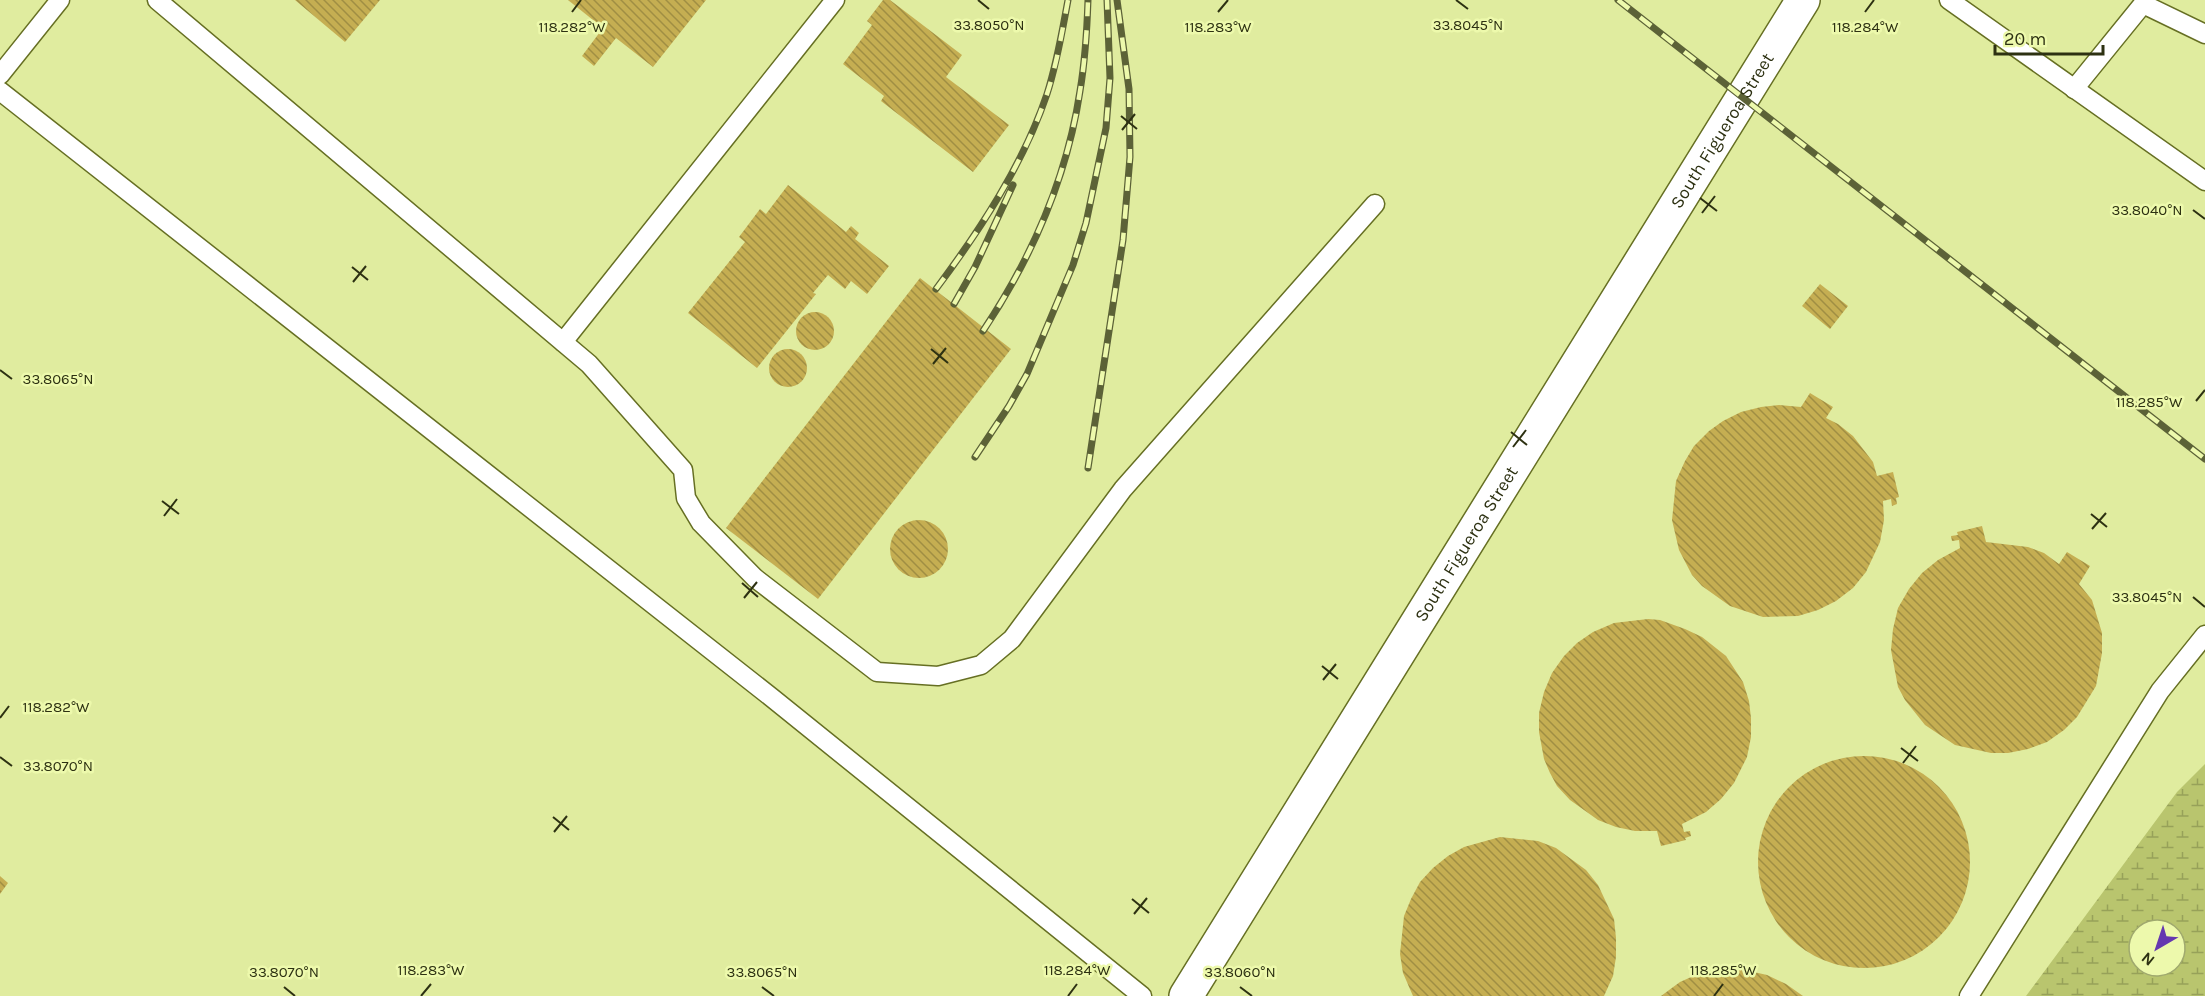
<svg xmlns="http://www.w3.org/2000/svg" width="2205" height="996" font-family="Karla,sans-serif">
<defs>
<pattern id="wetland-marsh" width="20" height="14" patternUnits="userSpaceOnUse" patternTransform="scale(1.5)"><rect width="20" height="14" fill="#b9c56e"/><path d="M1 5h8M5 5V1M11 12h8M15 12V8" fill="none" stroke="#97a159"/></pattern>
<pattern id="building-back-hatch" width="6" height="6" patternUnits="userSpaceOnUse" patternTransform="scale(1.5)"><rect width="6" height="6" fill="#c5ae52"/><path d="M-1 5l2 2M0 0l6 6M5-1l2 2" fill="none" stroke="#a08e43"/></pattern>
</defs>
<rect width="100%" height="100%" fill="#e0ec9f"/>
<path fill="url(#wetland-marsh)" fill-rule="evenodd" d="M 2205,764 L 2205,996 L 2026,996 L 2177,792 ZM 2139,930 L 2175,930 L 2175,966 L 2139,966 Z"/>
<g fill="url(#building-back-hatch)">
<path d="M 295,0 L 380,0 L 345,42 Z"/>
<path d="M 568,0 L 706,0 L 653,67 L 616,38 L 594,66 L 582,56 L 603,28 Z"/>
<path d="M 883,0 L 890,0 L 962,55 L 946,77 L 1009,125 L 973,172 L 881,101 L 884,96 L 843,64 L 872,25 L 867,21 Z"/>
<path d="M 788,185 L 846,232 L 851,226 L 859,233 L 855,239 L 889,266 L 867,294 L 851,281 L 845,289 L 828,275 L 813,293 L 816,294 L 757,368 L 688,313 L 745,242 L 739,237 L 760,209 L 766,214 Z"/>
<path d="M 920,278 L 1011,349 L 818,599 L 726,528 Z"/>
<path d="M 1820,284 L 1848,306 L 1830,329 L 1802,306 Z"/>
<circle cx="815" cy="331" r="19"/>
<circle cx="788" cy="368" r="19"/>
<path d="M 1810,393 L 1833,407 L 1826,418 L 1838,424 L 1853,436 L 1873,462 L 1877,476 L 1893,472 L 1899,497 L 1896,498 L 1897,504 L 1892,506 L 1891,499 L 1883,501 L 1884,520 L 1880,542 L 1866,572 L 1853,588 L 1836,601 L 1818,610 L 1798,616 L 1763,617 L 1730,606 L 1702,586 L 1692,575 L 1679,550 L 1672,520 L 1676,481 L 1685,461 L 1694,446 L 1709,431 L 1723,421 L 1741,412 L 1761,407 L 1779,405 L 1801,407 Z"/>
<circle cx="919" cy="549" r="29"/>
<path d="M 1982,526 L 1986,542 L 2028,547 L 2044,553 L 2059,564 L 2067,552 L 2090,566 L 2079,584 L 2092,600 L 2102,633 L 2102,653 L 2096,686 L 2077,717 L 2064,730 L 2047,742 L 2028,749 L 2008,753 L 1991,753 L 1955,745 L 1925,725 L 1905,700 L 1898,687 L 1891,650 L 1893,629 L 1898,608 L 1909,589 L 1922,573 L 1938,560 L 1960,548 L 1959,540 L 1952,541 L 1951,536 L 1958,535 L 1957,532 Z"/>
<path d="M 1648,619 L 1660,620 L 1685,629 L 1702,637 L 1726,656 L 1743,682 L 1749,701 L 1751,718 L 1751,737 L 1747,757 L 1734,783 L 1721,799 L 1706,812 L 1682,824 L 1684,832 L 1690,831 L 1691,836 L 1685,838 L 1686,840 L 1661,846 L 1657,831 L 1635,831 L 1616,827 L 1598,820 L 1570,800 L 1557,786 L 1550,773 L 1544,759 L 1539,732 L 1539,713 L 1544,692 L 1552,673 L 1564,656 L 1577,643 L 1593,632 L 1614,623 Z"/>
<circle cx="1864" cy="862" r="106"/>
<path d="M 1500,837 L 1538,841 L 1556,848 L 1586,870 L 1598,885 L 1614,919 L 1616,938 L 1616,957 L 1613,976 L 1604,996 L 1413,996 L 1403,973 L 1400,954 L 1404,916 L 1411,899 L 1420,882 L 1433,868 L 1448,856 L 1464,847 Z"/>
<path d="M 0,876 L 8,883 L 0,894 Z"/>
<path d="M 1732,967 L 1767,975 L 1786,984 L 1803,996 L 1661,996 L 1680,982 L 1698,974 Z"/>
</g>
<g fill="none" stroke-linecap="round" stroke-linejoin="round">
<defs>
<g id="service">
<path d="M 157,0 L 589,364 L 683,470 L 686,498 L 701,523 L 755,578 L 877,672 L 938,676 L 981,665 L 1012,639 L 1123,489 L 1375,204"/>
<path d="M 1949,0 L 2205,181"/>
<path d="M 0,75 L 60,0"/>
<path d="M 2074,89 L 2143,4 L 2205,34"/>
<path d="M 0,91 L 771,697 L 1142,996"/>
<path d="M 563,342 L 835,0"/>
<path d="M 1969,996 L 2160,691 L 2205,635"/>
</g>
<g id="secondary">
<path id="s1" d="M 1186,996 L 1803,0"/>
</g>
</defs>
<use href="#service" stroke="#666f23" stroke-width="21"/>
<use href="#secondary" stroke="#666f23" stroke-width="36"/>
<use href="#service" stroke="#fff" stroke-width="18"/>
<use href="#secondary" stroke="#fff" stroke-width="33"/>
<defs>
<g id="rail">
<path d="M 1618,0 L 2205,459"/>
<path d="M 936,289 C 980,230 1023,165 1047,94 C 1057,63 1062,32 1068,0"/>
<path d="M 954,304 L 975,267 L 1013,185"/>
<path d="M 983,331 C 1031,259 1067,178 1080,91 C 1085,61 1087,30 1088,0"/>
<path d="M 975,457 L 1009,406 L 1027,374 L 1073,265 L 1086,223 L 1106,128 L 1110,78 L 1107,0"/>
<path d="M 1088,468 L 1123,240 L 1130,157 L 1129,89 L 1117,0"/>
</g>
</defs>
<use href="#rail" stroke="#5c6237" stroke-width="7"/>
<use href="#rail" stroke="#edf9ac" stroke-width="4.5" stroke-dasharray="14" stroke-linecap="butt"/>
</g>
<path fill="none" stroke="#2d3112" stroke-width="2" d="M 978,0 L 989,9M 1456,0 L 1468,9M 572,12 L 581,0M 1218,12 L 1228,0M 1865,12 L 1874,0M 1121,116 L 1137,129M 1122,130 L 1135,114M 1700,198 L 1717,211M 2193,210 L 2205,219M 1702,213 L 1715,196M 352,267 L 368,280M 353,282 L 366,266M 931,349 L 948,363M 933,364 L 946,348M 0,370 L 12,379M 2196,401 L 2205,390M 1511,432 L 1527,445M 1513,447 L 1526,430M 162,501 L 179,514M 2091,514 L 2107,527M 164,516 L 177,499M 2092,529 L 2106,513M 742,583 L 758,597M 2193,597 L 2205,607M 744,598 L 757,582M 1322,666 L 1338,679M 1323,680 L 1336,664M 0,718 L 9,706M 1901,748 L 1918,761M 0,757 L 12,766M 1903,763 L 1916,746M 553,817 L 569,830M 554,832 L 567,816M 1132,899 L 1149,913M 1134,914 L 1147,898M 284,987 L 295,996M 762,987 L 774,996M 1240,987 L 1252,996M 421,996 L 431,984M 1068,996 L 1077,984M 1714,996 L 1723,984"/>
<g text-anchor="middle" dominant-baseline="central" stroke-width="5" stroke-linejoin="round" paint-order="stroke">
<g font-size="18" fill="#2d3112" stroke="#edf9ac">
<text stroke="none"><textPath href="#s1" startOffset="1018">South Figueroa Street</textPath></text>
<text stroke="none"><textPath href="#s1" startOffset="532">South Figueroa Street</textPath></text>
</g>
</g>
<g font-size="15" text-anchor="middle" fill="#2d3112" stroke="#edf9ac" stroke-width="5" stroke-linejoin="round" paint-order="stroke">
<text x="989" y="30">33.8050°N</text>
<text x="1468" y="30">33.8045°N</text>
<text x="572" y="32">118.282°W</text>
<text x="1218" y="32">118.283°W</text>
<text x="1865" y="32">118.284°W</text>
<text x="2147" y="215">33.8040°N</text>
<text x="58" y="384">33.8065°N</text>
<text x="2149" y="407">118.285°W</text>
<text x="2147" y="602">33.8045°N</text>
<text x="56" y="712">118.282°W</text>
<text x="58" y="771">33.8070°N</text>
<text x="431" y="975">118.283°W</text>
<text x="1077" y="975">118.284°W</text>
<text x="1723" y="975">118.285°W</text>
<text x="284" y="977">33.8070°N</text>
<text x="762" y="977">33.8065°N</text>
<text x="1240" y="977">33.8060°N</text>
</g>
<g transform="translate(2157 948) rotate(219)"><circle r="28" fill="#edf9ac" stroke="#a0a96e" stroke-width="1.5"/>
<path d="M0-4.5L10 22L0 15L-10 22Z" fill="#6538b0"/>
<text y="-9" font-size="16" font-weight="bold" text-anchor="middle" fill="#2d3112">N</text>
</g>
<path d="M1995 45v9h108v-9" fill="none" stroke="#2d3112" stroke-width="3"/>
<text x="2004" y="45" font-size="18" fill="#2d3112" stroke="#edf9ac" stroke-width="4.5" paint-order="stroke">20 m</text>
</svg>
